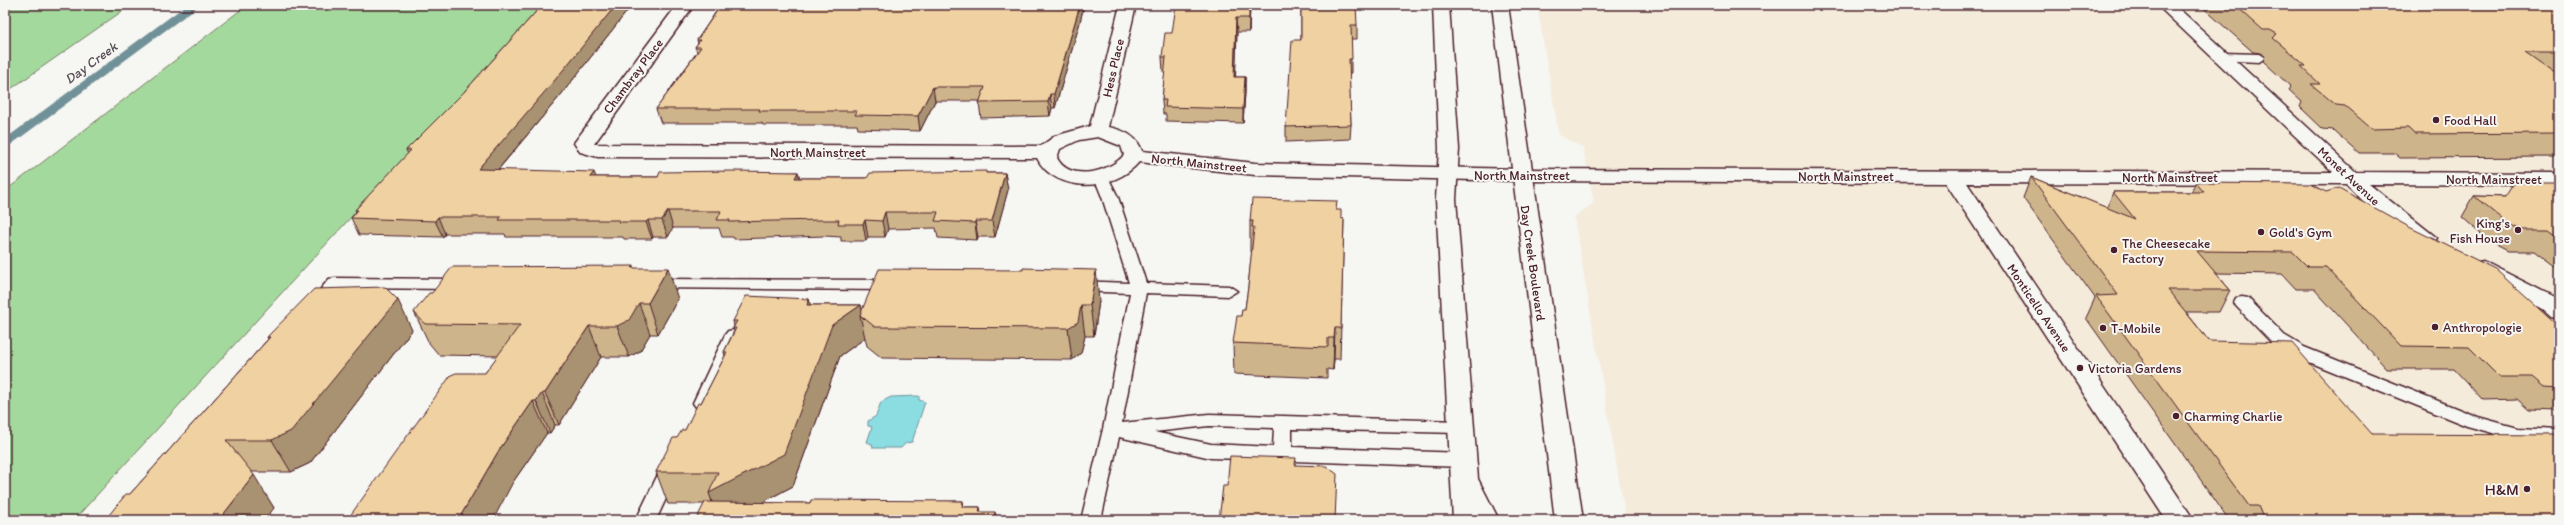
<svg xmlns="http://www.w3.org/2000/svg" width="2564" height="525" font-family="Itim,sans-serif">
<rect width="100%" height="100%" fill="#f6f6f2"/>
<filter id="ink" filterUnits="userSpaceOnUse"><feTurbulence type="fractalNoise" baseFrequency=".025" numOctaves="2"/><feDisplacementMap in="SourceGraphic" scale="8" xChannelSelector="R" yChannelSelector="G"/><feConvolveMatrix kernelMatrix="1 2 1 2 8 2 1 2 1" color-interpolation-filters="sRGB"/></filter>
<g filter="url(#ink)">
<path fill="#f4ebda" d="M 1537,5 L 2559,5 L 2559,520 L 1626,520 L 1574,217 L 1594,203 L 1583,148 L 1559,135 Z"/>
<g fill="#a4d99d" stroke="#777c64">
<path d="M 5,5 L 131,5 L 5,93 Z"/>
<path d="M 247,5 L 545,5 L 74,520 L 5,520 L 5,191 Z"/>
</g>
<path fill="#8bdde2" stroke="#719199" d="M 919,396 L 919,400 L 925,402 L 912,442 L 906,443 L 901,448 L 873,448 L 872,444 L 867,442 L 872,427 L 868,426 L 868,421 L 876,416 L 881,402 L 891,397 Z"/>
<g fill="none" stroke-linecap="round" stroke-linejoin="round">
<path stroke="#719199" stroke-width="8" d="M 5,144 L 193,5"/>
<defs>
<g id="service">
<path d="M 2221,53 L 2259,54 L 2265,58 L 2259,62 L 2216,60 L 2215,57 L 2216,54 Z"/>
<path d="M 1101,173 L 1108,177 L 1118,197 L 1146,283 L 1229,286 L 1237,291 L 1229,296 L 1146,293 L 1122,423 L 1209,414 L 1459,421 L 1466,422 L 1468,427 L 1466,432 L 1459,433 L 1292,429 L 1292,447 L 1463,453 L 1470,455 L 1472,460 L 1470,465 L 1463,467 L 1211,458 L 1119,437 L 1101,520 L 1081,520 L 1103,429 L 1130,293 L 1077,291 L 1069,286 L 1077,281 L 1129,283 L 1102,197 L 1094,177 ZM 1209,426 L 1274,428 L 1273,447 L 1211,444 L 1154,432 Z"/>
<path d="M 335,278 L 460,279 L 468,284 L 460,289 L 340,288 L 323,309 L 311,309 L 309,305 L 311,301 L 329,279 Z"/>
<path d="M 653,279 L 894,280 L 902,285 L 894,290 L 647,288 L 645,284 Z"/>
<path d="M 2242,297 L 2248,298 L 2284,335 L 2304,347 L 2478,417 L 2518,428 L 2559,430 L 2559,442 L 2518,440 L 2467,426 L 2292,355 L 2272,343 L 2236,306 L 2234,302 L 2236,298 Z"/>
<path d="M 734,330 L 740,331 L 743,335 L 711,403 L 708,407 L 702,409 L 696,407 L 693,403 L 725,335 L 728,331 Z"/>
<path d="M 670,462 L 677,464 L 680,469 L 656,520 L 636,520 L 663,464 Z"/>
</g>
<g id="minor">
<path d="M 677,5 L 694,5 L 594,144 L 1041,146 L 1055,136 L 1090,126 L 1120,5 L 1136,5 L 1108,127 C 1124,130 1137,136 1142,151 L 1255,163 L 1521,169 L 2333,172 L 2157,5 L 2175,5 L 2356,172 L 2559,173 L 2559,185 L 2369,184 L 2437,238 L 2434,243 C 2409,249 2363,201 2346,184 L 1967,183 L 2194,520 L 2166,520 L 1946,183 L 1521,181 L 1255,175 L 1139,162 C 1114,192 1055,194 1037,158 L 598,157 L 580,152 L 574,143 ZM 1098,137 L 1121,146 L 1124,155 C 1109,173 1069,182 1057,158 L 1060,149 L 1079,140 Z"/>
<path d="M 2483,261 L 2558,299 L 2559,319 L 2551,317 L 2542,309 L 2475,273 L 2472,268 L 2475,263 Z"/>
</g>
<g id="secondary">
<path d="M 1433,5 L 1449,5 L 1459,149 L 1456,199 L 1478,479 L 1499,520 L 1453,520 L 1436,199 L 1439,149 Z"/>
<path d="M 1492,5 L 1508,5 L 1583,520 L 1555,520 Z"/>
</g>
</defs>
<use href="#service" stroke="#4a1f2b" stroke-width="3"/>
<use href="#minor" stroke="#4a1f2b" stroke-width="3"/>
<use href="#secondary" stroke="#4a1f2b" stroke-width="3"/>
<use href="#service" fill="#f6f6f2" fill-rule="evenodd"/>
<use href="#minor" fill="#f6f6f2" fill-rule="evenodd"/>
<use href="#secondary" fill="#f6f6f2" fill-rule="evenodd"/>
</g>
<g fill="#ceb48b" stroke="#4a1f2b">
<path d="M 542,5 L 632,5 L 560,96 L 498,170 L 596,177 L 658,177 L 798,172 L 800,178 L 867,178 L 987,173 L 1005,173 L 1008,190 L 995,237 L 978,237 L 977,240 L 938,238 L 936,228 L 888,229 L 885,237 L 868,237 L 866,241 L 841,241 L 841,237 L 825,236 L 734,239 L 733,237 L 722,237 L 719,228 L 673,228 L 668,237 L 653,237 L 652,239 L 624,239 L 623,237 L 506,237 L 505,234 L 445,234 L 443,237 L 359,235 L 351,218 L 356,212 L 355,210 L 408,154 L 406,150 L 464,92 Z"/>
<path d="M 716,5 L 1084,5 L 1080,22 L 1055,108 L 1052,108 L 1050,116 L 981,118 L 979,103 L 980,101 L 935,101 L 920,131 L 858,129 L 857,125 L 763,125 L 762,123 L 661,123 L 656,109 L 697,52 L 695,47 L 698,43 L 697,40 L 717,10 Z"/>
<path d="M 1250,5 L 1249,32 L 1237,32 L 1235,77 L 1245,77 L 1245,92 L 1243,123 L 1166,121 L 1166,114 L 1163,114 L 1162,100 L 1165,71 L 1163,72 L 1162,57 L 1172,33 Z"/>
<path d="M 1301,5 L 1357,25 L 1357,39 L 1351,39 L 1351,73 L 1349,73 L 1351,125 L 1350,139 L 1286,142 L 1286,127 L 1301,40 Z"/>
<path d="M 2200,5 L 2559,5 L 2559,75 L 2558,75 L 2559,76 L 2559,157 L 2400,158 L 2394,153 L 2359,153 L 2333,130 L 2323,129 L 2300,107 L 2302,102 L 2289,90 L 2291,87 L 2263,61 L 2265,56 L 2260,53 L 2253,52 Z"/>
<path d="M 2031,177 L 2107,208 L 2113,192 L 2191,192 L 2196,183 L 2559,327 L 2559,411 L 2529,410 L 2517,399 L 2483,400 L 2454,369 L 2387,369 L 2314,289 L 2296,289 L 2282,274 L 2216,273 L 2230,290 L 2219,312 L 2186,312 L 2209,341 L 2372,434 L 2559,520 L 2229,520 L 2086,318 L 2095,298 L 2023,198 Z"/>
<path d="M 2559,183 L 2559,270 L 2534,251 L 2508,251 L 2490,242 L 2462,217 L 2474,196 L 2505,197 Z"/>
<path d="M 1336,210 L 1341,218 L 1344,219 L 1340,359 L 1334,359 L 1333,370 L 1327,369 L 1327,378 L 1234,374 L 1233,343 L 1241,316 L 1245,309 L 1248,287 L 1252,251 L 1250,251 L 1250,221 Z"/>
<path d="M 634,268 L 678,299 L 658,334 L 650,334 L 640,351 L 629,357 L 601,357 L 559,425 L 555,425 L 550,433 L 547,433 L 513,482 L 485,373 L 498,356 L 439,355 L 429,343 L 414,312 Z"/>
<path d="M 809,299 L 810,305 L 861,305 L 862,310 L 1099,301 L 1094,336 L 1085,336 L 1081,353 L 1072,360 L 882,358 L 867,346 L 865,338 L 840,356 L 793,486 L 761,503 L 810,503 L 963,501 L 964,507 L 980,507 L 981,512 L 704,504 L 668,504 L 656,472 L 677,438 L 685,430 L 701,403 L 725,356 L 724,352 L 734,331 L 733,328 L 734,326 L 733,321 Z"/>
<path d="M 412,330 L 310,463 L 291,472 L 251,472 L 274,508 L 130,494 L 268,339 L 267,337 Z"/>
</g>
<g fill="#a89271" stroke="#4a1f2b">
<path d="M 616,5 L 632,5 L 560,96 L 484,186 L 478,169 Z"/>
<path d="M 1080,5 L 1084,5 L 1080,22 L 1055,108 L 1054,94 Z"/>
<path d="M 1249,5 L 1250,5 L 1249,32 Z"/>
<path d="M 1236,18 L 1237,32 L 1235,92 L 1234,77 Z"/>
<path d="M 1245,77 L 1245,92 L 1243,123 L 1243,109 Z"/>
<path d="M 933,87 L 935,101 L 920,131 L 918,116 Z"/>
<path d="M 1050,94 L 1052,108 L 1050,116 L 1048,102 Z"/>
<path d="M 594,172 L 600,188 L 590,177 Z"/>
<path d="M 798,172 L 802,189 L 795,178 Z"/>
<path d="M 1005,173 L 1008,190 L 995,237 L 992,221 Z"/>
<path d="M 668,211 L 673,228 L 668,237 L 662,220 Z"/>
<path d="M 885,212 L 888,229 L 885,237 L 882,221 Z"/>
<path d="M 438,217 L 445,234 L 443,237 L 435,221 Z"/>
<path d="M 648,220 L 653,237 L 652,239 L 646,222 Z"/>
<path d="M 865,220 L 868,237 L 866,241 L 863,224 Z"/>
<path d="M 975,221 L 978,237 L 977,240 L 975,223 Z"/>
<path d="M 668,268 L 678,299 L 658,334 L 648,303 Z"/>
<path d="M 1096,270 L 1099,301 L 1094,336 L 1090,305 Z"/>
<path d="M 809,299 L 817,330 L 807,305 Z"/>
<path d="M 398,300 L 412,330 L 310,463 L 291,472 L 272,440 Z"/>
<path d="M 639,303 L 650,334 L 640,351 L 629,357 L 617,326 Z"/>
<path d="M 861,305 L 864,319 L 860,315 L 865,338 L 840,356 L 793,486 L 729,520 L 718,520 L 709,493 L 832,325 Z"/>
<path d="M 1081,305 L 1085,336 L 1081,353 L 1072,360 L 1068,328 Z"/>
<path d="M 589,326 L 601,357 L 559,425 L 545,393 Z"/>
<path d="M 1335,328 L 1334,359 L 1333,370 L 1334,338 Z"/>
<path d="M 542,393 L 555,425 L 550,433 L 536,401 Z"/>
<path d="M 533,401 L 547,433 L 513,482 L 493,520 L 461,520 L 461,515 L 499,450 Z"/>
<path d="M 254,475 L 274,508 L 265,520 L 219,520 Z"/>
<path d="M 995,512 L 997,520 L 994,520 Z"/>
</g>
<g fill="#f0d1a2" stroke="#4a1f2b">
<path d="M 542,5 L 616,5 L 555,80 L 478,169 L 594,172 L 590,177 L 658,177 L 660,172 L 733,171 L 798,172 L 795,178 L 867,178 L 870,173 L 986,171 L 986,173 L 1005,173 L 992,221 L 975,221 L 975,223 L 935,221 L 938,212 L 885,212 L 882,221 L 865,220 L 863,224 L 838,224 L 839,220 L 821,220 L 729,222 L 730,220 L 717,220 L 721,211 L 668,211 L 662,220 L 648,220 L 646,222 L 618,222 L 620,220 L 499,220 L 501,217 L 438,217 L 435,221 L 351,218 L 358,210 L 355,210 L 411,150 L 406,150 L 464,92 Z"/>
<path d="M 721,5 L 1080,5 L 1054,94 L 1050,94 L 1048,102 L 979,103 L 985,87 L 933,87 L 918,116 L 855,115 L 857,111 L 759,111 L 760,109 L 656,109 L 701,47 L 695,47 L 700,40 L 697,40 Z"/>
<path d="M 1176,5 L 1249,5 L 1249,18 L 1236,18 L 1234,77 L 1245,77 L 1243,109 L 1165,107 L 1166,100 L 1162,100 L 1166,57 L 1162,57 L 1165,33 L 1172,33 Z"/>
<path d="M 1301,5 L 1356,5 L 1357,25 L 1351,25 L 1352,59 L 1349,59 L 1351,125 L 1286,127 L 1292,40 L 1301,40 Z"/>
<path d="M 2235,5 L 2559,5 L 2559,52 L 2525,52 L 2559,76 L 2559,133 L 2414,134 L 2408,128 L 2372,129 L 2345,106 L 2336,105 L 2311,84 L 2320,84 L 2301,66 L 2306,66 L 2273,38 L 2277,34 L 2270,30 L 2263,30 Z"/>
<path d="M 2031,177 L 2135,219 L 2113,192 L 2204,192 L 2196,183 L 2310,184 L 2326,192 L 2339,188 L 2409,227 L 2495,269 L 2559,327 L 2559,388 L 2545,387 L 2533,377 L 2499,377 L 2469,347 L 2401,346 L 2326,267 L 2308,267 L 2293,252 L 2197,251 L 2230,290 L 2168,290 L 2209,341 L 2292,343 L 2372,434 L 2559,435 L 2559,520 L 2264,520 L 2258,506 L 2249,506 L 2096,296 L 2118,295 Z"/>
<path d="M 2514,183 L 2559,183 L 2559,238 L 2548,230 L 2522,230 L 2504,221 L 2474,196 L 2505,197 Z"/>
<path d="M 1252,199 L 1337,201 L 1336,210 L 1341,210 L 1341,218 L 1344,219 L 1341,328 L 1335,328 L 1334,338 L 1328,338 L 1328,347 L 1233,343 L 1237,316 L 1241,316 L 1242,309 L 1245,309 L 1248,287 L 1254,227 L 1252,227 L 1253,221 L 1250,221 Z"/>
<path d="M 634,266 L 632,268 L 668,268 L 648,303 L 639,303 L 629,320 L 617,326 L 589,326 L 545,393 L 542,393 L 536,401 L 533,401 L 499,450 L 461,515 L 464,515 L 461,520 L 347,520 L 451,375 L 456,373 L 485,373 L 520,325 L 425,324 L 414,312 L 429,293 L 432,293 L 452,267 Z"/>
<path d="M 1023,268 L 1096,270 L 1090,305 L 1081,305 L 1078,322 L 1068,328 L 875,327 L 860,315 L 879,269 L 1023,270 Z"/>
<path d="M 385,287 L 398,300 L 291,431 L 272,440 L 226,440 L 254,475 L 219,520 L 105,520 L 126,494 L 130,494 L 270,337 L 267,337 L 314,289 Z"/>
<path d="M 746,296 L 809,299 L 807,305 L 861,305 L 832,325 L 784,454 L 709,493 L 718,472 L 656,472 L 673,438 L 677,438 L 682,430 L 685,430 L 698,403 L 701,403 L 727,352 L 724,352 L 736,328 L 733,328 L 737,321 L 733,321 Z"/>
<path d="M 1230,456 L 1296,458 L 1295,465 L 1326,466 L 1337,474 L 1335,520 L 1219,520 L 1223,486 L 1227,486 Z"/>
<path d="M 811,500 L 963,501 L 962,507 L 980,507 L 979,512 L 995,512 L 994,520 L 696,520 L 705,502 L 810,503 Z"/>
</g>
</g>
<g fill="#4a1f2b" stroke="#f6f6f2" stroke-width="1.5">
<circle cx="2436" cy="120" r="4"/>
<circle cx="2518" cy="230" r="4"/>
<circle cx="2261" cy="232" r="4"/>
<circle cx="2114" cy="250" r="4"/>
<circle cx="2435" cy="327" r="4"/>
<circle cx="2103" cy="328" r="4"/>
<circle cx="2080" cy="368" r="4"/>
<circle cx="2176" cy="416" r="4"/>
<circle cx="2527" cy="489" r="4"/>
</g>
<g text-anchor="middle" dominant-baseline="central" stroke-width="4" stroke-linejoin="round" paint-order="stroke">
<g font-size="13" fill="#4a1f2b" stroke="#f6f6f2">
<text transform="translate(1113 68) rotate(-77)">Hess Place</text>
<text transform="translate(633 76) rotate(-53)">Chambray Place</text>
<text x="818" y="152">North Mainstreet</text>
<text transform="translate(1199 163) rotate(6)">North Mainstreet</text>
<text x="1522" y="175">North Mainstreet</text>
<text x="1846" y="176">North Mainstreet</text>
<text transform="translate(2349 176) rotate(43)">Monet Avenue</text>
<text x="2170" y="177">North Mainstreet</text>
<text x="2494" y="179">North Mainstreet</text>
<text transform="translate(1533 263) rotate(82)">Day Creek Boulevard</text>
<text transform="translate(2039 308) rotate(56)">Monticello Avenue</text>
</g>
<g font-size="13" fill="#4a1f2b" stroke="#f6f6f2" text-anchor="start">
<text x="2444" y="120">Food Hall</text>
<text x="2510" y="223" text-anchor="end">King's<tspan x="2510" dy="15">Fish House</tspan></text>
<text x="2269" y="232">Gold's Gym</text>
<text x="2122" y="243">The Cheesecake<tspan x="2122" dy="15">Factory</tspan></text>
<text x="2443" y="327">Anthropologie</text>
<text x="2111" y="328">T-Mobile</text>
<text x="2088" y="368">Victoria Gardens</text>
<text x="2184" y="416">Charming Charlie</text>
</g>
<g font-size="14" font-style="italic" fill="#5a4e59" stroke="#f6f6f2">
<text transform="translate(91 63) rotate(-36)">Day Creek</text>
</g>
<g font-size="16" fill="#4a1f2b" stroke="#f6f6f2" text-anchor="end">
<text x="2519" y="489">H&amp;M</text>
</g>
</g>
<rect width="2564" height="525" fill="none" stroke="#f6f6f2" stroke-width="20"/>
<rect x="10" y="10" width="2544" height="505" fill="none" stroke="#4a1f2b" stroke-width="1.5" filter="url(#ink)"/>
</svg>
